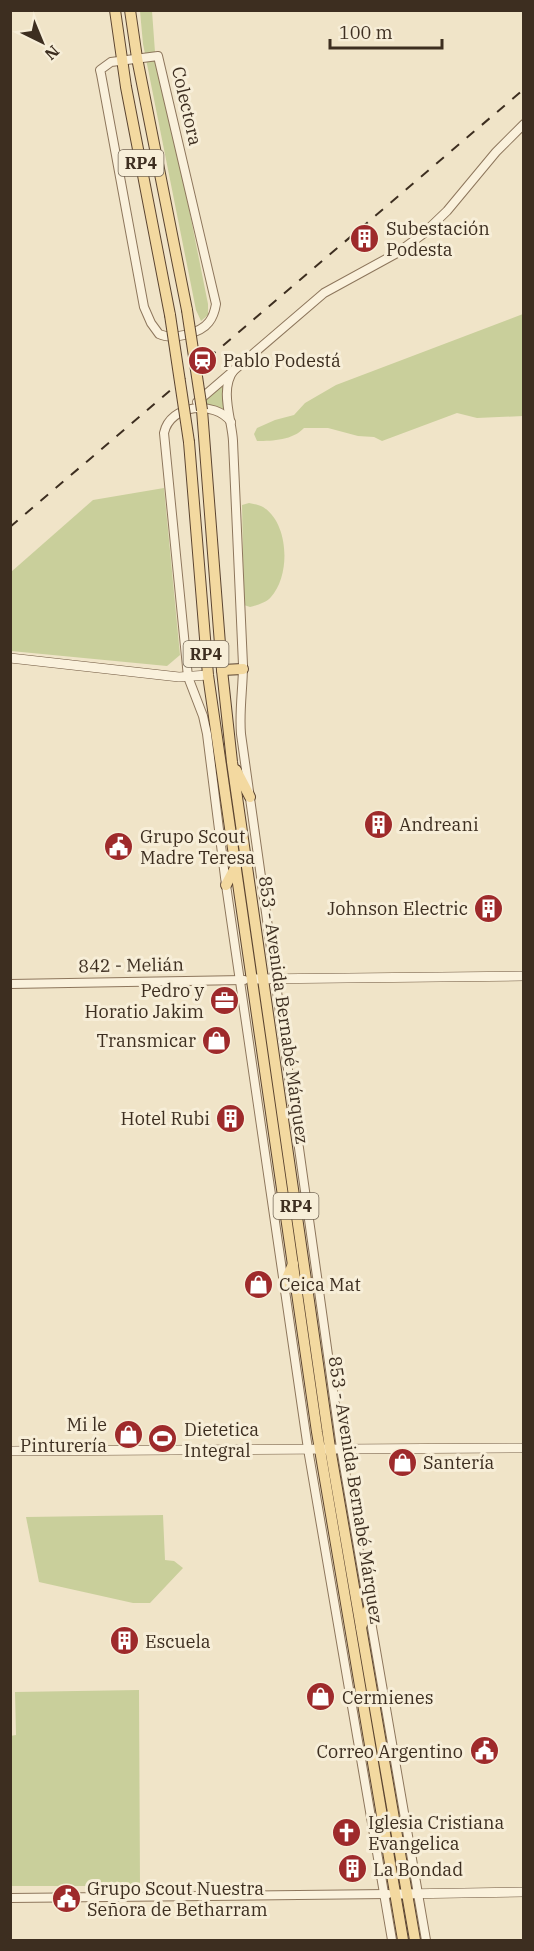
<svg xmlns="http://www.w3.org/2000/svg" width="534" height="1951" font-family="'IBM Plex Serif',serif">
<rect width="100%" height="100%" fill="#f0e4c8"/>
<g fill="#c9cf9b">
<path d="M 140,11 L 152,11 L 156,66 L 177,149 L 208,304 L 208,315 L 201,321 L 196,310 L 143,44 Z"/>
<path d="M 523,314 L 523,416 L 477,418 L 457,413 L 382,441 L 374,437 L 358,436 L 328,428 L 304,428 C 293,440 273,441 257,441 L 254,434 L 257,428 L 275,420 L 294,415 L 305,403 L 336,385 Z"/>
<path d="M 224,383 L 228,413 L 199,404 Z"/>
<path d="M 164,488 L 180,655 L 167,666 L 11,651 L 11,572 L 93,500 Z"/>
<path d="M 249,503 C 254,504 259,505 263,507 C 289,523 291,575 271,597 C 266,603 257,605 250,607 L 244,605 L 242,505 Z"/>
<path d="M 163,1515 L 165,1560 L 174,1561 L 183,1568 L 150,1603 L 133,1603 L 39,1582 L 26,1517 Z"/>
<path d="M 139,1690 L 140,1886 L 11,1886 L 10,1736 L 16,1735 L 15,1692 Z"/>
</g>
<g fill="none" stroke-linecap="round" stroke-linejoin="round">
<defs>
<g id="tertiary">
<path d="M 158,56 L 216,304 C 215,310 213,317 209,322 C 200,334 172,340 159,334 L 151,323 L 144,307 L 101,74 L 100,70 L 111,62 Z"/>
<path d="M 234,370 C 219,389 232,420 233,441 C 236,516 240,591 243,665 C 243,688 239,711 241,734 L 341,1448 L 426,1940"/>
<path d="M 197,402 L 324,293 L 397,253 L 423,234 L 447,211 L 496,152 L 524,124"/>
<path d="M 231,422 C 215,400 170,404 164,433 L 188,677 L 203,716 L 207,734 L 226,885 L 308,1449 L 392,1940"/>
<path d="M 10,984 L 244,980"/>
<path d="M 10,1898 L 388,1894"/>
</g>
<g id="secondary">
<path d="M 10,658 L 179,677 L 208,675"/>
<path d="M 251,979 L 524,976"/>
<path d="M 10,1451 L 524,1448"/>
<path d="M 400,1894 L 524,1892"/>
</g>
<g id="primary">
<path d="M 115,10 L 126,87 L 170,315"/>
<path d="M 130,10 L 137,58 L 187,310"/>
<path d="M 202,410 L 222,670 L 232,762 L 330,1448 L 415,1940"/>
<path d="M 189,442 L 208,675 L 317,1432 L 403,1940"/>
<path d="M 222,670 L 243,669"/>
<path d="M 236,770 L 250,797"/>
<path d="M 226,885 L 236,866"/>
<path d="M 285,1283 L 293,1264"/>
<path d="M 361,1627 L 370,1605"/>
</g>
</defs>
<use href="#tertiary" stroke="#8d765c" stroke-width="10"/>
<use href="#secondary" stroke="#6f573f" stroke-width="10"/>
<use href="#primary" stroke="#5b4430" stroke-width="12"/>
<use href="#tertiary" stroke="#faf1dc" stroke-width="8"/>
<use href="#secondary" stroke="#faf1dc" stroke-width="9"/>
<use href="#primary" stroke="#f3d9a0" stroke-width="10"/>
<path stroke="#3d2e20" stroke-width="2" stroke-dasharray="10 10" stroke-linecap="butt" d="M 10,527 L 524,89"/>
<defs>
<g id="primary-bridge">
<path d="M 187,310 L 202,410"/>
<path d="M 170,315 L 189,442"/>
</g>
</defs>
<use href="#primary-bridge" stroke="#5b4430" stroke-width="12" stroke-linecap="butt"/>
<use href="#primary-bridge" stroke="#f3d9a0" stroke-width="10"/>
</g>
<defs>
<symbol id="building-disc" viewBox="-11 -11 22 22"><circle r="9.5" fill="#9e2a2b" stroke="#f7eed8"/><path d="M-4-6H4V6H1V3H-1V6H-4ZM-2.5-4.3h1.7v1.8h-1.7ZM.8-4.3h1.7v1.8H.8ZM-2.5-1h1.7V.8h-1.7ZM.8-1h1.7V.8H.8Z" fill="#fff"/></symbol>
<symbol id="station-disc" viewBox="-11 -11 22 22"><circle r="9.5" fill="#9e2a2b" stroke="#f7eed8"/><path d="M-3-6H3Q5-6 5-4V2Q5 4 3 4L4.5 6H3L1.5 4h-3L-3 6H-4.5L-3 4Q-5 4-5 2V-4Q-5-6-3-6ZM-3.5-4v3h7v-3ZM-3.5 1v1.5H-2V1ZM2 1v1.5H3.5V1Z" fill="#fff"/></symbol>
<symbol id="civic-disc" viewBox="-11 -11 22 22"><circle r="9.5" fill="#9e2a2b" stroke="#f7eed8"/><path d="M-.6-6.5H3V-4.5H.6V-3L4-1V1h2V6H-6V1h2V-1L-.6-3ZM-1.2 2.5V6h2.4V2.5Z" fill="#fff"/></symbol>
<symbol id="office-disc" viewBox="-11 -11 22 22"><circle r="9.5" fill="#9e2a2b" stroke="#f7eed8"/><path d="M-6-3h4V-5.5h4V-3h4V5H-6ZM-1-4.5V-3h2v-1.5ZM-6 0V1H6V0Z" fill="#fff"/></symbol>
<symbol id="shop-disc" viewBox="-11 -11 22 22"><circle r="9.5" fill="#9e2a2b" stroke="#f7eed8"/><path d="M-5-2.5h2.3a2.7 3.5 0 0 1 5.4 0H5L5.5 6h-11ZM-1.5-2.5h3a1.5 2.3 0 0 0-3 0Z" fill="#fff"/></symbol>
<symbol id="stadium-disc" viewBox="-11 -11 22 22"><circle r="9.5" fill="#9e2a2b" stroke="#f7eed8"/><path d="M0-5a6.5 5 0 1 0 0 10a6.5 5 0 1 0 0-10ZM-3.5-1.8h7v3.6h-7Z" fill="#fff"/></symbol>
<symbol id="church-disc" viewBox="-11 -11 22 22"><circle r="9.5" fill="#9e2a2b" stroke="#f7eed8"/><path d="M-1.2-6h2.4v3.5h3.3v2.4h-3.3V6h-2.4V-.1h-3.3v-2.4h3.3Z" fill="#fff"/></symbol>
</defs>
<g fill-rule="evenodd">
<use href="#building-disc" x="348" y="222" width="33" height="33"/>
<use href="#station-disc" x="186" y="344" width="33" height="33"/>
<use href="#building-disc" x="362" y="808" width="33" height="33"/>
<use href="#civic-disc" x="102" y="830" width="33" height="33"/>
<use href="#building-disc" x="472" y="892" width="33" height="33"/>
<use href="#office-disc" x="208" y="984" width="33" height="33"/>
<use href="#shop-disc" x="200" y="1024" width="33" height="33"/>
<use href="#building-disc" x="214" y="1102" width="33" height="33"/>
<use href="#shop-disc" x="242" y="1268" width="33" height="33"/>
<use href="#shop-disc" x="112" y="1418" width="33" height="33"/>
<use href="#stadium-disc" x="146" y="1422" width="33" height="33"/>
<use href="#shop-disc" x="386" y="1446" width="33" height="33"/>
<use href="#building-disc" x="108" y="1624" width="33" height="33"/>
<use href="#shop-disc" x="304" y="1680" width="33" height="33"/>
<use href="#civic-disc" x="468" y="1734" width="33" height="33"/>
<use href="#church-disc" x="330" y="1816" width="33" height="33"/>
<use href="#building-disc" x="336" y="1852" width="33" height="33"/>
<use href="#civic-disc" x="50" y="1882" width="33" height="33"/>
</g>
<g text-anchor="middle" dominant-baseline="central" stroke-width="6" stroke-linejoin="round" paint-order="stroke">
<g fill="#f7eed8" stroke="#756857" stroke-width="1.5">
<rect x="118.5" y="150" width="45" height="26" rx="4.5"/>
<rect x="183.5" y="641" width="45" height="26" rx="4.5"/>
<rect x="273.5" y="1193" width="45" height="26" rx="4.5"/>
</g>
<g font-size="16" font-weight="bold" fill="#3d2e20">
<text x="141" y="163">RP4</text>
<text x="206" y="654">RP4</text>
<text x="296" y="1206">RP4</text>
</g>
<g font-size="18" fill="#3d2e20" stroke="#f7eed8">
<text transform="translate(187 106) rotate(77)">Colectora</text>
<text transform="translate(131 965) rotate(-1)">842 - Melián</text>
<text transform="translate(284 1010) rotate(82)">853 - Avenida Bernabé Márquez</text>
<text transform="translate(356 1490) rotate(81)">853 - Avenida Bernabé Márquez</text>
</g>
<g font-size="18" fill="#3d2e20" stroke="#f7eed8" text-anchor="start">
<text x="386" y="228">Subestación<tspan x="386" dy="21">Podesta</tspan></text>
<text x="223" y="360">Pablo Podestá</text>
<text x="399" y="824">Andreani</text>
<text x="140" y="836">Grupo Scout<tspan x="140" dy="21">Madre Teresa</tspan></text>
<text x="468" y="908" text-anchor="end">Johnson Electric</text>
<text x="204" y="990" text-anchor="end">Pedro y<tspan x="204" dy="21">Horatio Jakim</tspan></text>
<text x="196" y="1040" text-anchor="end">Transmicar</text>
<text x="210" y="1118" text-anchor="end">Hotel Rubi</text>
<text x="279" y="1284">Ceica Mat</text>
<text x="107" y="1424" text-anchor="end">Mi le<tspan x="107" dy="21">Pinturería</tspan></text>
<text x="184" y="1429">Dietetica<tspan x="184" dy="21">Integral</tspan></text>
<text x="423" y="1462">Santería</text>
<text x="145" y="1641">Escuela</text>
<text x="342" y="1697">Cermienes</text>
<text x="463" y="1751" text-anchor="end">Correo Argentino</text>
<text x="368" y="1822">Iglesia Cristiana<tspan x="368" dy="21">Evangelica</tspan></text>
<text x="373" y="1869">La Bondad</text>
<text x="87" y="1888">Grupo Scout Nuestra<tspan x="87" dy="21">Señora de Betharram</tspan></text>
</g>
</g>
<rect width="534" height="1951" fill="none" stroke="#3d2e20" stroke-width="24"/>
<g transform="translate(42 42) rotate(137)" stroke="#f7eed8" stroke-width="4.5" paint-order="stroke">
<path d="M0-4.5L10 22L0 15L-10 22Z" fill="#3d2e20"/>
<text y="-9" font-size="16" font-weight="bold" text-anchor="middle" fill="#3d2e20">N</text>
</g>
<path d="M330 39v9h112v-9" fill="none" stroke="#3d2e20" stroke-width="3"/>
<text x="339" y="39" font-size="18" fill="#3d2e20" stroke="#f7eed8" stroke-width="4.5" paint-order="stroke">100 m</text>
</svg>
